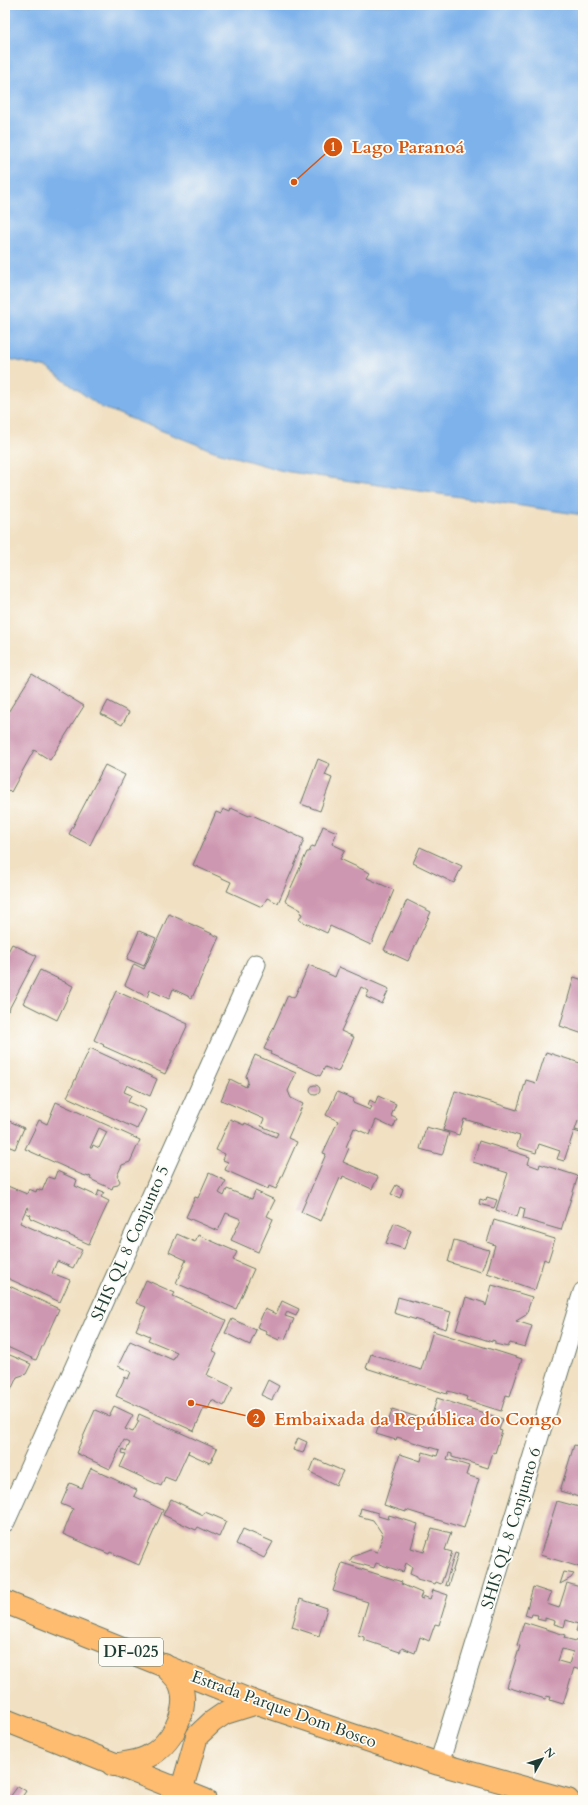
<svg xmlns="http://www.w3.org/2000/svg" width="588" height="1805" font-family="Cardo,serif">
<rect width="100%" height="100%" fill="#fdfcf7"/>
<filter id="ink" filterUnits="userSpaceOnUse"><feTurbulence type="fractalNoise" baseFrequency=".025" numOctaves="2"/><feDisplacementMap in="SourceGraphic" scale="8" xChannelSelector="R" yChannelSelector="G"/><feConvolveMatrix kernelMatrix="1 2 1 2 8 2 1 2 1" color-interpolation-filters="sRGB"/></filter>
<filter id="wash" filterUnits="userSpaceOnUse"><feTurbulence type="fractalNoise" baseFrequency=".012" numOctaves="4" result="noise"/><feDisplacementMap in="SourceGraphic" scale="16" xChannelSelector="R" yChannelSelector="G"/><feGaussianBlur stdDeviation="0.9" result="paint"/><feColorMatrix in="noise" values="0 0 0 0 0 0 0 0 0 0 0 0 0 0 0 0 0 1.4 0 .05"/><feComposite in="paint" operator="in"/></filter>
<g filter="url(#wash)">
<rect width="100%" height="100%" fill="#f1e0c2"/>
<path fill="#7eb2eb" stroke="#4e7890" d="M 5,5 L 583,5 L 583,515 L 283,471 L 214,451 L 101,407 L 47,368 L 5,358 Z"/>
<g id="blocks">
<g fill="#ce97b1" fill-rule="evenodd">
<path d="M 32,674 L 84,706 L 50,760 L 34,750 L 11,792 L 9,790 L 5,793 L 5,717 Z"/>
<path d="M 108,701 L 129,712 L 122,725 L 101,714 Z"/>
<path d="M 318,759 L 330,764 L 325,775 L 332,778 L 320,811 L 301,804 Z"/>
<path d="M 105,765 L 125,775 L 90,845 L 69,834 Z"/>
<path d="M 231,808 L 249,816 L 250,814 L 304,839 L 300,850 L 301,850 L 278,903 L 267,898 L 262,907 L 227,891 L 231,882 L 193,865 L 216,812 L 221,814 L 223,809 L 230,812 Z"/>
<path d="M 323,826 L 337,832 L 332,844 L 345,850 L 340,859 L 370,873 L 367,878 L 394,890 L 371,945 L 330,926 L 327,933 L 299,920 L 302,914 L 300,913 L 301,910 L 285,901 L 307,852 L 309,852 L 312,846 L 315,847 Z"/>
<path d="M 420,847 L 462,866 L 454,883 L 413,863 Z"/>
<path d="M 407,900 L 431,912 L 408,961 L 384,950 Z"/>
<path d="M 169,914 L 219,937 L 192,998 L 173,989 L 169,999 L 150,990 L 147,997 L 125,985 L 134,964 L 144,969 Z"/>
<path d="M 139,931 L 156,938 L 144,966 L 127,959 Z"/>
<path d="M 12,944 L 37,956 L 8,1011 L 5,1010 L 5,957 Z"/>
<path d="M 309,965 L 335,977 L 339,967 L 389,989 L 382,1004 L 366,997 L 369,991 L 361,987 L 341,1031 L 354,1037 L 338,1072 L 325,1067 L 320,1076 L 270,1054 L 271,1052 L 264,1049 L 288,995 L 294,998 Z"/>
<path d="M 40,970 L 73,986 L 57,1020 L 23,1003 Z"/>
<path d="M 574,977 L 583,980 L 583,1034 L 560,1026 Z"/>
<path d="M 116,991 L 188,1024 L 165,1074 L 103,1046 L 104,1045 L 94,1040 Z"/>
<path d="M 90,1048 L 157,1079 L 150,1096 L 127,1085 L 124,1092 L 131,1095 L 128,1102 L 146,1110 L 137,1129 L 67,1097 Z"/>
<path d="M 546,1052 L 583,1064 L 583,1103 L 581,1109 L 583,1109 L 583,1123 L 578,1121 L 575,1130 L 583,1132 L 583,1134 L 574,1131 L 564,1161 L 557,1159 L 560,1151 L 539,1144 L 536,1153 L 520,1148 L 517,1146 L 520,1136 L 464,1119 L 459,1135 L 443,1130 L 455,1091 L 517,1110 L 526,1080 L 536,1083 Z"/>
<path d="M 255,1055 L 296,1073 L 288,1091 L 291,1098 L 303,1104 L 288,1138 L 297,1142 L 276,1189 L 269,1186 L 268,1189 L 225,1170 L 228,1162 L 223,1160 L 225,1154 L 216,1150 L 230,1119 L 244,1125 L 245,1123 L 276,1137 L 278,1133 L 261,1126 L 264,1119 L 221,1100 L 230,1079 L 246,1087 L 248,1082 L 246,1076 Z"/>
<circle cx="315" cy="1090" r="5"/>
<path d="M 337,1092 L 354,1099 L 353,1103 L 370,1110 L 372,1107 L 368,1105 L 370,1100 L 375,1103 L 378,1096 L 396,1104 L 391,1116 L 397,1119 L 393,1128 L 376,1120 L 370,1135 L 354,1128 L 346,1147 L 349,1148 L 343,1162 L 378,1177 L 372,1189 L 343,1176 L 342,1179 L 340,1178 L 321,1221 L 301,1212 L 326,1154 L 323,1153 L 338,1121 L 326,1115 Z"/>
<path d="M 56,1102 L 140,1140 L 130,1162 L 122,1165 L 117,1176 L 120,1181 L 118,1185 L 113,1186 L 112,1189 L 90,1179 L 91,1177 L 89,1176 L 89,1177 L 80,1174 L 25,1149 L 39,1120 L 47,1124 ZM 99,1128 L 107,1132 L 99,1148 L 93,1145 L 92,1148 L 90,1148 Z"/>
<path d="M 5,1119 L 24,1128 L 15,1149 L 5,1145 Z"/>
<path d="M 426,1127 L 449,1133 L 442,1155 L 420,1149 Z"/>
<path d="M 479,1141 L 530,1157 L 528,1164 L 539,1168 L 540,1164 L 578,1176 L 561,1230 L 523,1219 L 525,1209 L 520,1207 L 517,1217 L 496,1210 L 508,1173 L 473,1162 Z"/>
<path d="M 57,1171 L 77,1180 L 75,1186 L 97,1196 L 99,1190 L 104,1192 L 101,1197 L 109,1201 L 89,1244 L 30,1218 L 31,1215 L 26,1213 L 29,1208 L 27,1207 L 20,1223 L 82,1250 L 73,1268 L 57,1261 L 52,1273 L 70,1280 L 60,1302 L 5,1277 L 5,1185 L 27,1194 L 29,1189 L 36,1192 L 37,1189 L 42,1191 L 48,1177 L 54,1179 Z"/>
<path d="M 209,1173 L 226,1181 L 219,1193 L 224,1196 L 227,1189 L 252,1199 L 255,1191 L 275,1200 L 267,1216 L 273,1219 L 258,1252 L 231,1240 L 241,1219 L 226,1213 L 218,1231 L 186,1217 L 195,1197 L 198,1198 Z"/>
<path d="M 396,1185 L 403,1189 L 400,1198 L 391,1194 Z"/>
<path d="M 487,1197 L 497,1200 L 494,1208 L 479,1204 L 480,1199 L 486,1201 Z"/>
<path d="M 494,1220 L 555,1239 L 548,1261 L 544,1259 L 535,1290 L 487,1273 L 495,1245 L 487,1242 Z"/>
<path d="M 394,1223 L 411,1230 L 404,1249 L 386,1243 Z"/>
<path d="M 177,1234 L 195,1242 L 198,1235 L 237,1252 L 233,1260 L 254,1269 L 236,1309 L 176,1283 L 186,1260 L 169,1252 Z"/>
<path d="M 454,1240 L 489,1250 L 481,1272 L 448,1262 Z"/>
<path d="M 146,1280 L 175,1293 L 173,1296 L 226,1320 L 212,1350 L 217,1353 L 207,1375 L 233,1387 L 224,1406 L 212,1400 L 208,1409 L 204,1408 L 194,1431 L 116,1396 L 125,1377 L 128,1379 L 131,1372 L 118,1366 L 130,1341 L 173,1360 L 177,1352 L 148,1340 L 150,1336 L 136,1330 L 146,1307 L 136,1303 Z"/>
<path d="M 5,1284 L 59,1309 L 36,1360 L 5,1346 Z"/>
<path d="M 492,1285 L 532,1297 L 526,1315 L 516,1321 L 532,1326 L 525,1347 L 510,1343 L 508,1347 L 495,1344 L 495,1341 L 492,1340 L 492,1342 L 456,1330 L 466,1297 L 485,1303 L 485,1305 L 486,1306 Z"/>
<path d="M 398,1297 L 451,1312 L 446,1329 L 394,1313 Z"/>
<path d="M 282,1301 L 299,1309 L 296,1316 L 287,1312 L 285,1316 L 294,1319 L 285,1339 L 281,1337 L 279,1340 L 266,1334 L 267,1331 L 257,1327 L 265,1309 L 276,1314 Z"/>
<path d="M 232,1319 L 256,1330 L 250,1345 L 225,1333 Z"/>
<path d="M 433,1331 L 522,1359 L 510,1396 L 506,1395 L 501,1411 L 466,1400 L 467,1397 L 459,1394 L 448,1391 L 447,1394 L 366,1368 L 371,1354 L 421,1370 Z"/>
<path d="M 5,1353 L 31,1364 L 26,1374 L 17,1377 L 11,1390 L 5,1388 L 5,1373 L 8,1366 L 5,1365 Z"/>
<path d="M 268,1380 L 279,1386 L 272,1400 L 261,1395 Z"/>
<path d="M 437,1398 L 503,1419 L 499,1430 L 502,1431 L 495,1453 L 493,1452 L 488,1468 L 452,1457 L 452,1454 L 449,1453 L 447,1459 L 469,1466 L 466,1475 L 479,1479 L 464,1528 L 406,1510 L 406,1512 L 384,1505 L 400,1454 L 421,1461 L 423,1452 L 437,1456 L 439,1450 L 397,1437 L 396,1440 L 376,1434 L 380,1422 L 388,1424 L 392,1409 L 430,1421 Z"/>
<path d="M 114,1406 L 133,1415 L 125,1429 L 133,1432 L 139,1421 L 137,1420 L 139,1414 L 217,1449 L 210,1463 L 188,1453 L 189,1450 L 175,1481 L 165,1477 L 161,1486 L 120,1467 L 126,1454 L 122,1453 L 123,1449 L 126,1451 L 130,1443 L 124,1440 L 110,1469 L 76,1453 L 95,1410 L 109,1416 Z"/>
<path d="M 298,1438 L 307,1442 L 303,1453 L 293,1450 Z"/>
<path d="M 574,1445 L 583,1447 L 583,1498 L 560,1491 Z"/>
<path d="M 315,1459 L 343,1471 L 336,1485 L 310,1472 Z"/>
<path d="M 91,1468 L 137,1490 L 134,1496 L 163,1510 L 139,1565 L 110,1552 L 109,1554 L 63,1534 L 73,1509 L 61,1504 L 70,1483 L 82,1488 Z"/>
<path d="M 171,1499 L 203,1515 L 205,1512 L 226,1521 L 219,1537 L 198,1527 L 196,1530 L 163,1515 Z"/>
<path d="M 557,1501 L 583,1508 L 583,1568 L 540,1555 Z"/>
<path d="M 361,1508 L 378,1513 L 378,1516 L 388,1519 L 389,1515 L 418,1524 L 411,1548 L 424,1552 L 432,1528 L 451,1533 L 445,1550 L 452,1552 L 441,1584 L 436,1582 L 435,1584 L 417,1579 L 417,1577 L 410,1574 L 412,1567 L 406,1563 L 403,1572 L 376,1563 L 374,1568 L 350,1561 L 352,1557 L 370,1550 L 377,1552 L 383,1535 L 373,1520 L 359,1516 Z"/>
<path d="M 243,1529 L 273,1542 L 264,1558 L 236,1544 Z"/>
<path d="M 455,1553 L 458,1554 L 448,1586 L 445,1585 Z"/>
<path d="M 342,1563 L 402,1582 L 401,1584 L 422,1593 L 420,1598 L 423,1599 L 423,1596 L 430,1599 L 433,1590 L 448,1595 L 439,1625 L 435,1624 L 429,1641 L 420,1637 L 415,1653 L 402,1648 L 400,1652 L 364,1640 L 364,1637 L 358,1635 L 368,1602 L 333,1591 Z"/>
<path d="M 564,1572 L 574,1574 L 571,1578 L 560,1584 Z"/>
<path d="M 567,1583 L 583,1588 L 583,1633 L 576,1631 L 578,1624 L 566,1620 L 564,1627 L 554,1624 L 555,1621 L 545,1618 L 545,1621 L 537,1619 L 538,1615 L 532,1614 L 531,1617 L 525,1615 L 533,1587 L 551,1593 L 547,1604 L 559,1608 Z"/>
<path d="M 300,1599 L 327,1608 L 319,1636 L 292,1627 Z"/>
<path d="M 524,1622 L 565,1635 L 564,1638 L 576,1641 L 577,1639 L 583,1641 L 583,1671 L 574,1668 L 563,1704 L 550,1700 L 551,1697 L 546,1696 L 545,1699 L 507,1687 L 520,1646 L 517,1645 ZM 562,1649 L 573,1652 L 569,1664 L 558,1661 Z"/>
<path d="M 18,1786 L 26,1791 L 20,1800 L 15,1800 L 10,1797 Z"/>
</g>
</g>
</g>
<g filter="url(#ink)">
<use href="#blocks" fill-opacity="0" stroke="#687666" stroke-width="1"/>
<g fill="none" stroke-linecap="round" stroke-linejoin="round">
<defs>
<g id="minor">
<path d="M 5,1522 L 256,964"/>
<path d="M 439,1764 L 583,1292"/>
</g>
<g id="primary">
<path d="M 5,1602 L 257,1703 L 439,1764 L 568,1800"/>
<path d="M 5,1720 L 205,1800"/>
<path d="M 113,1765 C 124,1763 137,1762 147,1757 C 170,1746 191,1711 180,1684 C 177,1678 169,1671 164,1665"/>
<path d="M 181,1792 L 197,1736 L 212,1722 L 225,1713 L 257,1703"/>
</g>
</defs>
<use href="#minor" stroke="#687666" stroke-width="21"/>
<use href="#primary" stroke="#687666" stroke-width="24"/>
<use href="#minor" stroke="#fff" stroke-width="19"/>
<use href="#primary" stroke="#febc70" stroke-width="22"/>
</g>
</g>
<g text-anchor="middle" dominant-baseline="central" stroke-width="3.5" stroke-linejoin="round" paint-order="stroke">
<rect fill="#fdfcf7" stroke="#62766e" stroke-width="1" x="99" y="1638" width="64" height="28" rx="3"/>
<g font-size="16" font-weight="bold" fill="#1f3d34">
<text x="131" y="1652">DF-025</text>
</g>
<g font-size="17" fill="#1f3d34" stroke="#fdfcf7">
<text transform="translate(130 1243) rotate(-66)">SHIS QL 8 Conjunto 5</text>
<text transform="translate(511 1528) rotate(-73)">SHIS QL 8 Conjunto 6</text>
<text transform="translate(284 1709) rotate(20)">Estrada Parque Dom Bosco</text>
</g>
</g>
<path fill="none" stroke="#d45610" stroke-width="1.5" d="M294 182L333 147M191 1403L256 1418"/>
<g fill="#d45610" stroke="#fdfcf7" stroke-width="1.5">
<circle cx="294" cy="182" r="4"/>
<circle cx="191" cy="1403" r="4"/>
<circle cx="333" cy="147" r="10"/>
<circle cx="256" cy="1418" r="10"/>
</g>
<g font-size="12" text-anchor="middle" font-weight="bold" fill="#fff">
<text x="333" y="151">1</text>
<text x="256" y="1423">2</text>
</g>
<g font-size="18" text-anchor="middle" font-weight="bold" fill="#d45610" stroke="#fdfcf7" stroke-width="3.5" stroke-linejoin="round" paint-order="stroke">
<text x="408" y="153">Lago Paranoá</text>
<text x="418" y="1425">Embaixada da República do Congo</text>
</g>
<rect width="588" height="1805" fill="none" stroke="#fdfcf7" stroke-width="20"/>
<g transform="translate(542 1759) rotate(51)" stroke="#fdfcf7" stroke-width="3" paint-order="stroke">
<path d="M0-3L7 15L0 10L-7 15Z" fill="#1f3d34"/>
<text y="-6" font-size="11" font-weight="bold" text-anchor="middle" fill="#1f3d34">N</text>
</g>
</svg>
